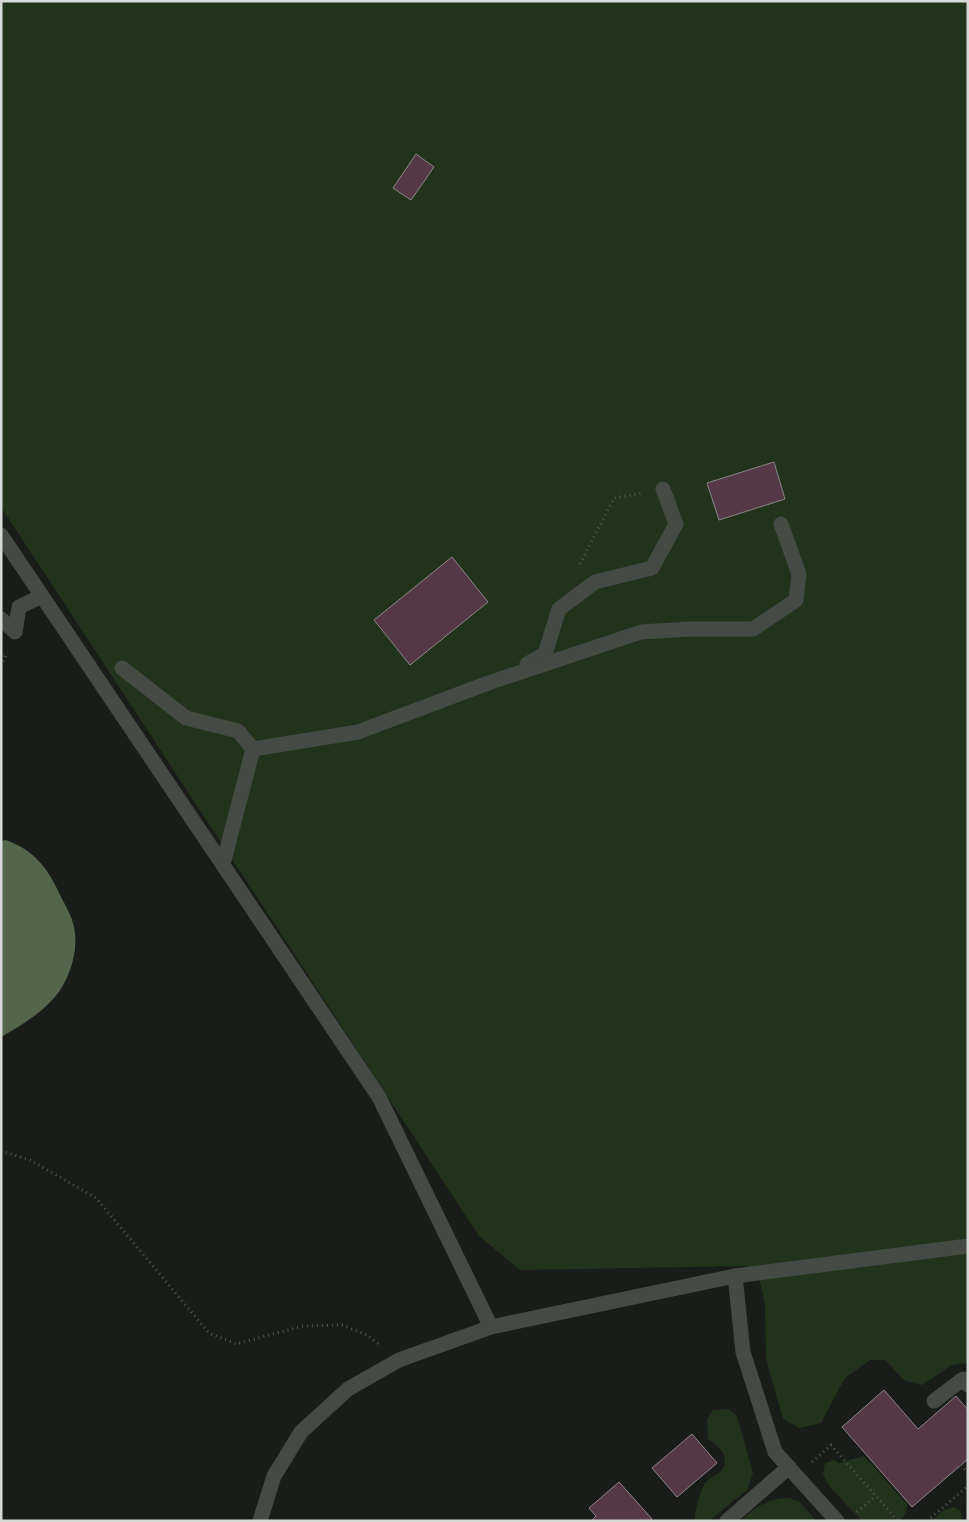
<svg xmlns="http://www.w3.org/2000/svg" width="969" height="1522" font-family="Mulish,sans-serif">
<rect width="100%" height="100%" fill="#191c18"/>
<g fill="#22331c">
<path d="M 1,1 L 968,1 L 968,1363 L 952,1365 L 922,1385 L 904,1380 L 885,1360 L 870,1360 L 845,1378 L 821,1423 L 800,1428 L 783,1419 L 766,1359 L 765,1304 L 757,1269 L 746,1266 L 520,1270 L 479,1236 L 1,507 Z"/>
<path d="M 728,1409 L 737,1416 L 753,1473 L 747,1490 L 709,1521 L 695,1521 C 694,1514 701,1488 705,1483 C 709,1478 717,1475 721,1471 C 732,1459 719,1445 708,1439 L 707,1420 L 713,1410 Z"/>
<path d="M 864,1456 L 907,1504 L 906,1513 L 900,1521 L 862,1521 L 830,1487 L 823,1474 L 825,1463 L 834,1460 L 839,1463 Z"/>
<path d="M 789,1498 L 800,1502 L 816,1521 L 740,1521 C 758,1506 765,1499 789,1498 Z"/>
<path d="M 954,1507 L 961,1511 L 962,1521 L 931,1521 L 944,1510 Z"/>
</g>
<path fill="#53664c" d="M 6,840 C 34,850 48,868 60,895 C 65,905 72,916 74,927 C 79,950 70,980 54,998 C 40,1014 19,1027 1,1037 L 1,841 Z"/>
<g fill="#553846" stroke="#8d8689">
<path d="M 416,154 L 434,167 L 411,200 L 393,188 Z"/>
<path d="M 774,462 L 785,499 L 719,520 L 707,483 Z"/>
<path d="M 452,557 L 488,602 L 410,665 L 374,620 Z"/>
<path d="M 884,1390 L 918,1429 L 956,1396 L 968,1410 L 968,1459 L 912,1507 L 842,1427 Z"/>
<path d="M 692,1434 L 717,1463 L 677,1497 L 652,1468 Z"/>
<path d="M 619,1482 L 652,1519 L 650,1521 L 591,1521 L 596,1516 L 589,1508 Z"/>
</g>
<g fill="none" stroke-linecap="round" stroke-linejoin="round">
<g stroke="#525551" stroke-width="3" stroke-dasharray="1 4" stroke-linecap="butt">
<path d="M 580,564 L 614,498 L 643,493"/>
<path d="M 1,666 L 7,652"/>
<path d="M 1,1151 L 30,1160 L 96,1198 L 209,1333 L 236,1344 L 303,1326 L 342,1325 L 367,1335 L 381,1346"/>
<path d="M 812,1462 L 831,1445 L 898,1521"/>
<path d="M 961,1465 L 968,1473"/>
<path d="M 857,1512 L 876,1496"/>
<path d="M 927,1521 L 968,1486"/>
</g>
<g stroke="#464a45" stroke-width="15">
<path d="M 1,535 L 379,1097 L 491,1327"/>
<path d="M 1,619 L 15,632 L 19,607 L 42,596"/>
<path d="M 527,664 L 545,654 L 559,609 L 595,582 L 652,568 L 676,524 L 663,489"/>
<path d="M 122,668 L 186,718 L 238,731 L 253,749"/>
<path d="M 223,864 L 253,749 L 358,732 L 491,682 L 641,632 L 689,629 L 753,629 L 796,600 L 799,574 L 781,524"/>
<path d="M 735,1276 L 743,1352 L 775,1452 L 837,1521"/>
<path d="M 934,1401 L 963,1379 L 968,1385"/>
<path d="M 260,1521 L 274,1476 L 301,1432 L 348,1389 L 399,1360 L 491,1327 L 735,1276 L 968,1246"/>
<path d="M 727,1521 L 789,1467"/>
</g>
</g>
<rect width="969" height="1522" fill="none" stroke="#d6d9d6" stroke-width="5"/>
</svg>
